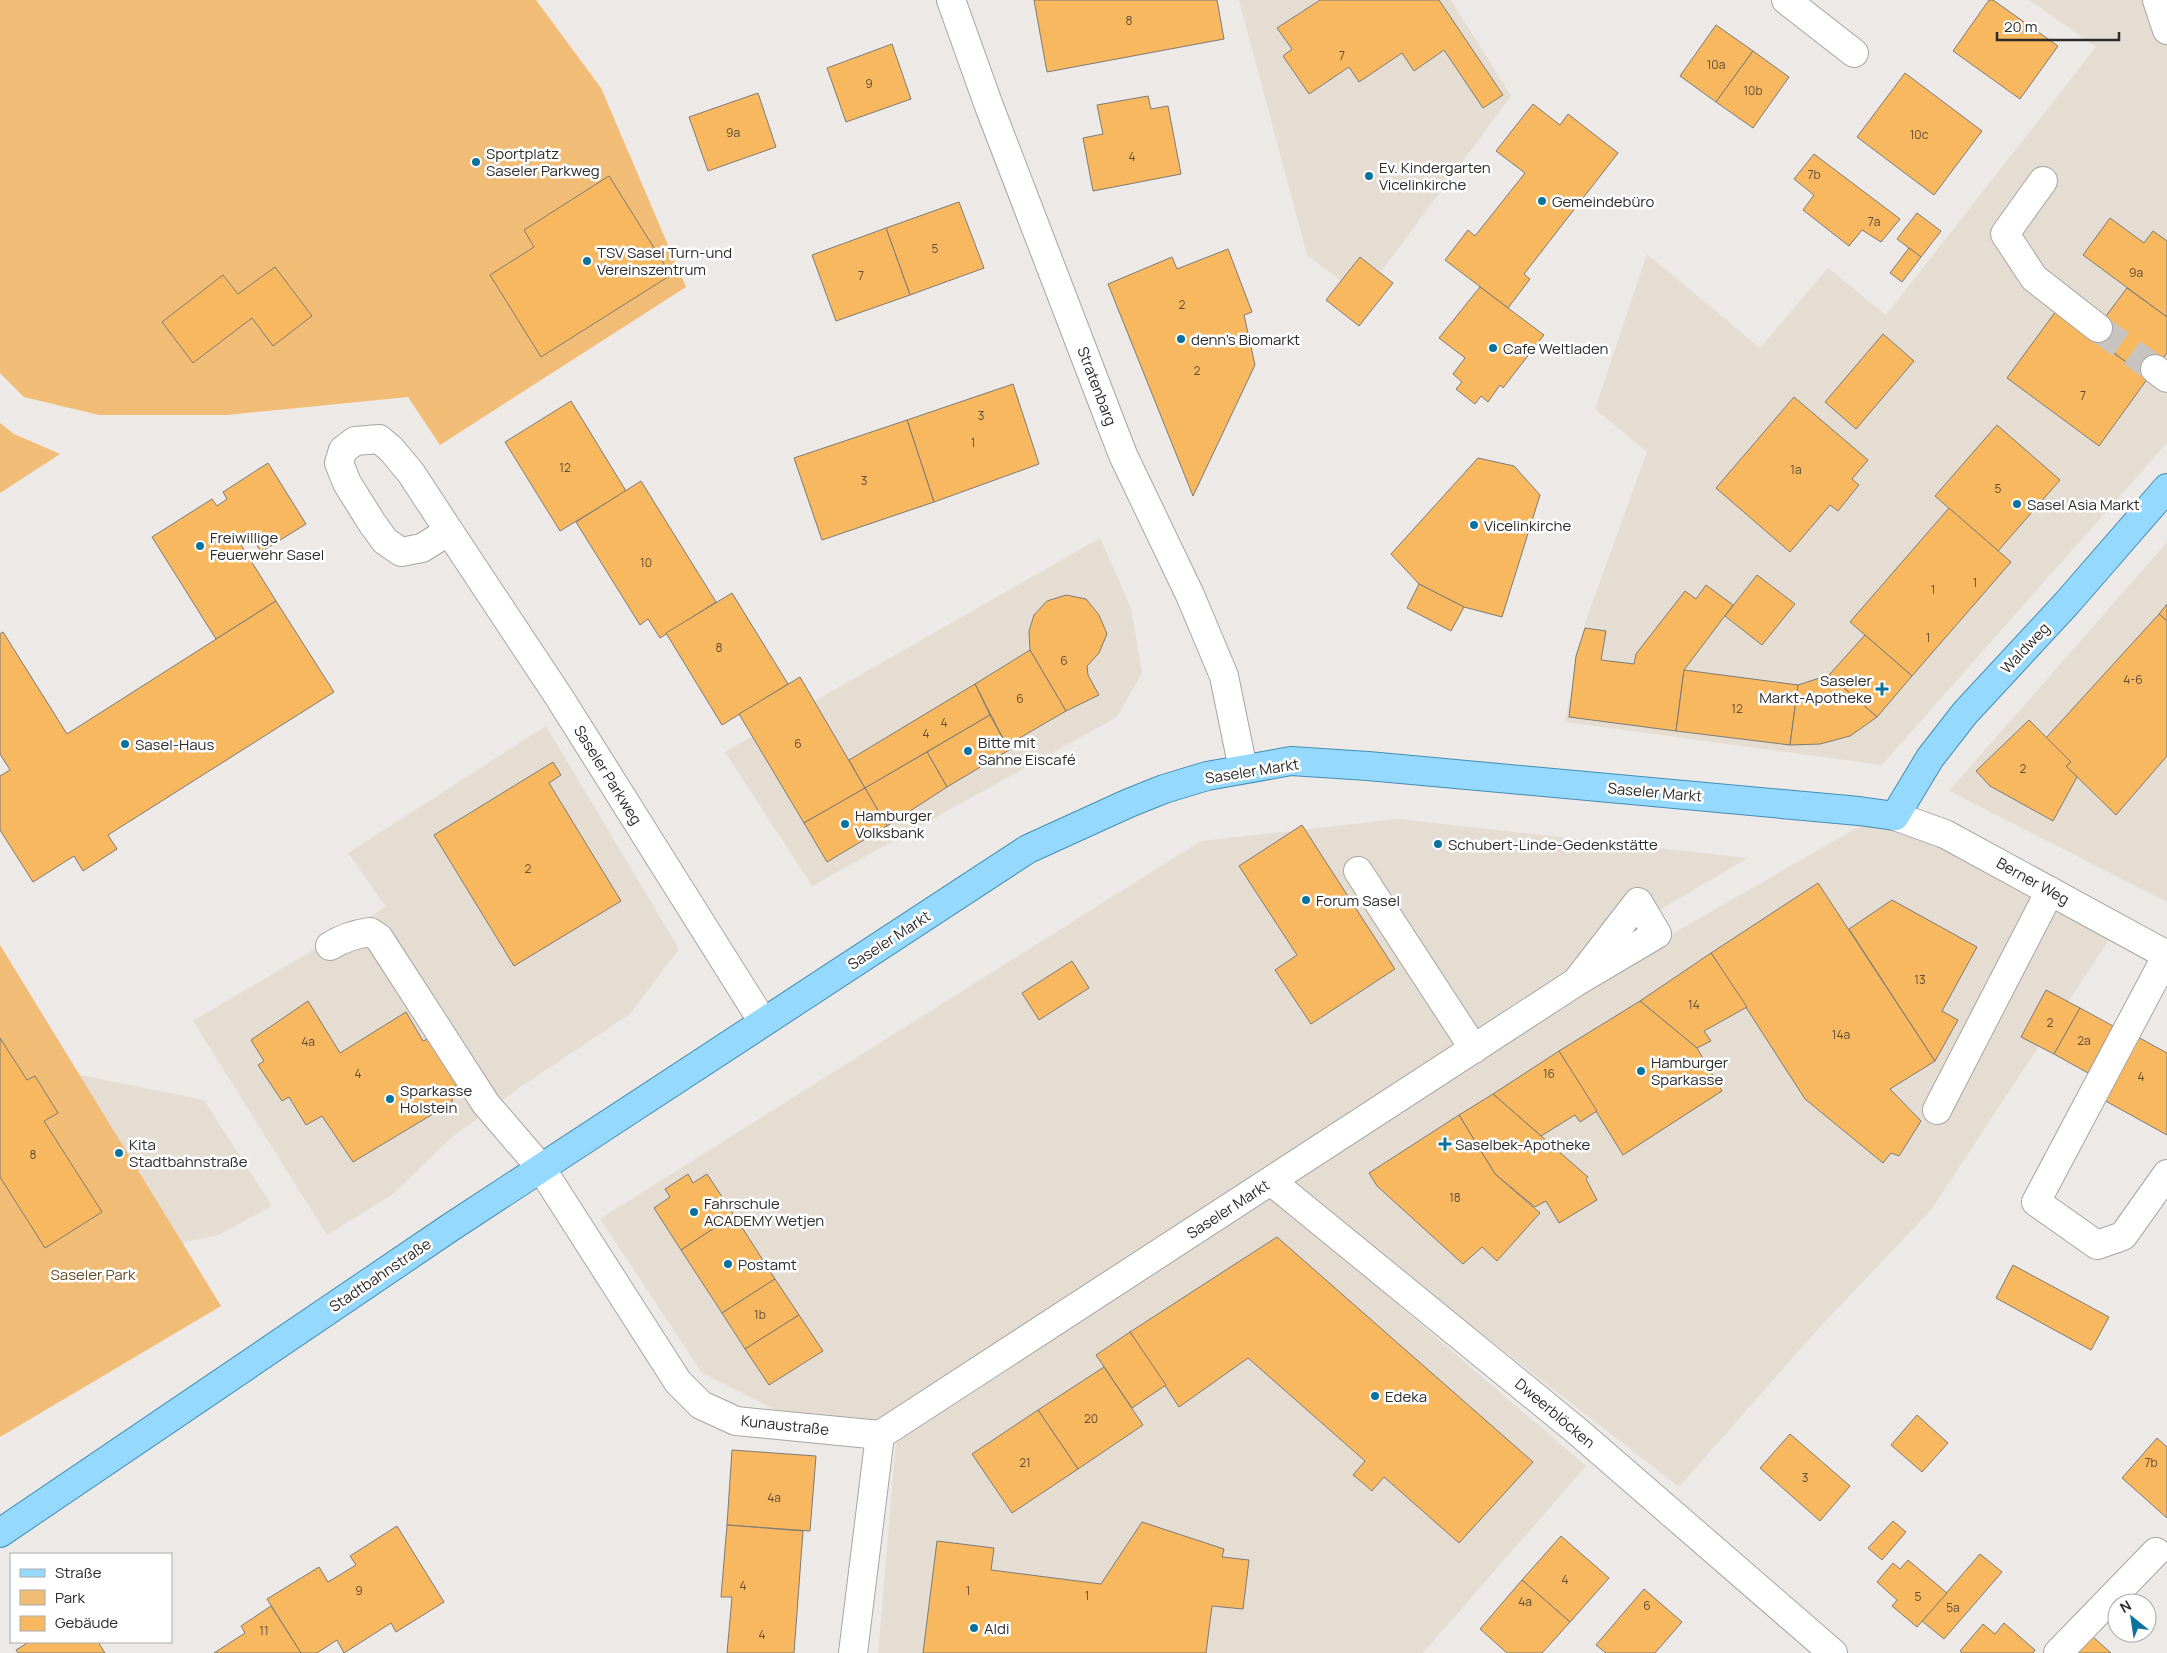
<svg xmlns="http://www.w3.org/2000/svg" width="2167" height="1653" font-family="Manrope,sans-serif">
<rect width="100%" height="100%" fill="#ede9e6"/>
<g fill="#e5ddd2">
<path d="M 1239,0 L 1451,0 L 1511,96 L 1381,272 L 1360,257 L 1341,281 L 1307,255 Z"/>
<path d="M 2029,0 L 2167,0 L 2167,443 L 1882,765 L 1565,722 L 1585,623 L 1647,452 L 1595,409 L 1647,254 L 1760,348 L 1828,268 L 1886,315 L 2096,47 Z"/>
<path d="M 1100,538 L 1131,608 L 1142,673 L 1117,717 L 812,886 L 725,752 Z"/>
<path d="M 2167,542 L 2167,902 L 1949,791 Z"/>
<path d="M 546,726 L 679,949 L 630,1014 L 525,1084 L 452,1137 L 393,1194 L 327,1235 L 193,1021 L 386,907 L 348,853 Z"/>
<path d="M 1398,819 L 1748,858 L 1639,922 L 884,1420 L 784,1414 L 702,1373 L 600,1219 L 1201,841 Z"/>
<path d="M 1865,823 L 1909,830 L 2113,934 L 1931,1210 L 1818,1329 L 1679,1487 L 1287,1182 L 1653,945 Z"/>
<path d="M 0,1006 L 70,1073 L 204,1100 L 272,1206 L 219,1235 L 186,1242 L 118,1287 L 0,1390 Z"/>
<path d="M 1270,1195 L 1586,1466 L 1423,1653 L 878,1653 L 896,1441 Z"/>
</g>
<g fill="#f1bc75">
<path d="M 0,0 L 536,0 L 601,88 L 686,287 L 440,445 L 408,397 L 227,415 L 99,415 L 24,397 L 0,373 Z"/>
<path d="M 0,423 L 14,434 L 60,454 L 0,493 Z"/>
<path d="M 0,945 L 221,1306 L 0,1437 Z"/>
</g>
<g fill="#f7b860" stroke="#7d7a76">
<path d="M 1034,0 L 1217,0 L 1224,39 L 1047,72 Z"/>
<path d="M 1320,0 L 1439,0 L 1503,95 L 1483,108 L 1444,50 L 1414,71 L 1402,53 L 1359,82 L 1349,67 L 1309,94 L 1283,56 L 1292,49 L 1277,28 Z"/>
<path d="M 1989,0 L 1993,0 L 2058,46 L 2020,99 L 1953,51 Z"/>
<path d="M 1716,25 L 1753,51 L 1716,102 L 1680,76 Z"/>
<path d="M 892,44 L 911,99 L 846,122 L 827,68 Z"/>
<path d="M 1753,51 L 1789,77 L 1753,128 L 1716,102 Z"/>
<path d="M 1905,73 L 1982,131 L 1934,195 L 1857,137 Z"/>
<path d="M 758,93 L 776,147 L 708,171 L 689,117 Z"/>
<path d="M 1148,96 L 1151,109 L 1168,106 L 1181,174 L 1093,191 L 1083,138 L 1103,134 L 1097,105 Z"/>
<path d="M 1533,104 L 1560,125 L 1568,114 L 1618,153 L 1524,274 L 1530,279 L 1508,308 L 1445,260 L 1468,230 L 1475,236 L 1525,173 L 1496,151 Z"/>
<path d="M 1814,154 L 1900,219 L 1881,242 L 1862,230 L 1849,246 L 1803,210 L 1814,195 L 1794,179 Z"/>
<path d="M 609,176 L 671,275 L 541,357 L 490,275 L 534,247 L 524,230 Z"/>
<path d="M 959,202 L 984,268 L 910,295 L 886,228 Z"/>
<path d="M 1917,213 L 1941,231 L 1921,257 L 1897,239 Z"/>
<path d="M 2110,218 L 2144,243 L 2153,231 L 2167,241 L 2167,317 L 2083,255 Z"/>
<path d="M 886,228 L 910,295 L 836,321 L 812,255 Z"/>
<path d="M 1909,248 L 1921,257 L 1902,282 L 1890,273 Z"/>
<path d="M 1228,249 L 1252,312 L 1244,315 L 1255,365 L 1193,496 L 1108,284 L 1172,257 L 1177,269 Z"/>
<path d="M 1360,257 L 1393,283 L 1359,326 L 1326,300 Z"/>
<path d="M 275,267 L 312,316 L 273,346 L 252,318 L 193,363 L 162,322 L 223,275 L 238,294 Z"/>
<path d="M 1480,287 L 1544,335 L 1503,388 L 1500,385 L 1488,402 L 1481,396 L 1475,404 L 1456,389 L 1462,382 L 1453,374 L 1465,358 L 1439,338 Z"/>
<path d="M 2127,288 L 2167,317 L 2167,353 L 2148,378 L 2091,336 Z"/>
<path d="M 2056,311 L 2148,378 L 2099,446 L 2007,378 Z"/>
<path d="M 1883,334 L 1914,361 L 1856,429 L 1825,402 Z"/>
<path d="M 1013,384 L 1039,464 L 934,502 L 907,420 Z"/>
<path d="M 1794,397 L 1868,460 L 1852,479 L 1859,485 L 1838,511 L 1830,505 L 1790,552 L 1716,488 Z"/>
<path d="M 571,401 L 626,491 L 560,531 L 505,442 Z"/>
<path d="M 907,420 L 934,502 L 822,540 L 794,458 Z"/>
<path d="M 1997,425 L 2060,480 L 1998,551 L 1935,496 Z"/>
<path d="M 1478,458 L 1514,466 L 1540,495 L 1502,617 L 1464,607 L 1419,584 L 1391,554 Z"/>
<path d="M 268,463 L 306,524 L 261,552 L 249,532 L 238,540 L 276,601 L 216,639 L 152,537 L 212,499 L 217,506 L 227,499 L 223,492 Z"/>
<path d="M 641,481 L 716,602 L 660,638 L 648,619 L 640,625 L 576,522 Z"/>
<path d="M 1949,508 L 2011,562 L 1912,676 L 1850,622 Z"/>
<path d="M 1757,575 L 1795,604 L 1762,645 L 1725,616 Z"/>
<path d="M 1419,584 L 1464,607 L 1451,631 L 1407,608 Z"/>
<path d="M 1706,585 L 1733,605 L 1684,670 L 1676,731 L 1569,717 L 1576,656 L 1585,628 L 1606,631 L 1601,660 L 1634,664 L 1636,654 L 1685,591 L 1696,599 Z"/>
<path d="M 732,593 L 788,684 L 722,725 L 666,633 Z"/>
<path d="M 1066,595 L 1086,599 L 1099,615 L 1107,634 L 1099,653 L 1087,666 L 1088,675 L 1099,695 L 1066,711 L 1030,650 L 1029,631 L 1034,615 L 1047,601 Z"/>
<path d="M 276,601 L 334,692 L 108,835 L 117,849 L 83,871 L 74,856 L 33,882 L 0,830 L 0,776 L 10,770 L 0,754 L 0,634 L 3,632 L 67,734 Z"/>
<path d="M 2167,604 L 2167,621 L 2159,614 Z"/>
<path d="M 2159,614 L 2167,621 L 2167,756 L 2116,815 L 2066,766 L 2071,762 L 2046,738 Z"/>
<path d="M 1865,635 L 1912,676 L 1877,717 L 1829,675 Z"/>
<path d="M 1030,650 L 1066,711 L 1011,743 L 1009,750 L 975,684 Z"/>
<path d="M 1684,670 L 1798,685 L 1790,745 L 1676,731 Z"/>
<path d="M 1829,675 L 1877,717 L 1850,736 L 1820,744 L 1790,745 L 1798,685 Z"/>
<path d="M 800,677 L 865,788 L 804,823 L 739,714 Z"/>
<path d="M 975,684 L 990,715 L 865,788 L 849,760 Z"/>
<path d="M 990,715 L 1009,750 L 947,787 L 927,752 Z"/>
<path d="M 2029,720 L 2071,762 L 2066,766 L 2077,777 L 2053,821 L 1990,786 L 1976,771 Z"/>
<path d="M 927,752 L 947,787 L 887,826 L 865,788 Z"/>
<path d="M 553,762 L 561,775 L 549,783 L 621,901 L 514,966 L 434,835 Z"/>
<path d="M 865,788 L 887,826 L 827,862 L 804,823 Z"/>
<path d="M 1302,825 L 1395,969 L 1311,1024 L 1275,970 L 1297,955 L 1239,866 Z"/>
<path d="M 1818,883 L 1935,1061 L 1890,1089 L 1921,1121 L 1899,1156 L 1891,1153 L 1883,1163 L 1805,1099 L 1711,953 Z"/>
<path d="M 1892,900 L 1977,947 L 1942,1011 L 1958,1020 L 1935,1061 L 1849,929 Z"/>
<path d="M 1711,953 L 1747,1007 L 1704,1031 L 1711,1041 L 1697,1048 L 1640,1001 Z"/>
<path d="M 1072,961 L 1089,988 L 1039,1020 L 1022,993 Z"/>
<path d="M 2046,990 L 2080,1008 L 2054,1054 L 2021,1037 Z"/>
<path d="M 308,1001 L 340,1053 L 406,1012 L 423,1041 L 430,1038 L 457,1082 L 451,1105 L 439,1113 L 433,1114 L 353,1162 L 322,1116 L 306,1125 L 289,1097 L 282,1101 L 258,1065 L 264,1061 L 251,1040 Z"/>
<path d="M 1640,1001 L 1697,1048 L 1722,1091 L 1623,1155 L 1559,1051 Z"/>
<path d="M 2080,1008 L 2113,1026 L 2088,1073 L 2054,1054 Z"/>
<path d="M 2136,1036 L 2167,1053 L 2167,1135 L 2102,1099 Z"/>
<path d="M 0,1038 L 27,1080 L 35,1076 L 58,1113 L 44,1121 L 102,1212 L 45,1248 L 0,1177 Z"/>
<path d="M 1559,1051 L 1597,1111 L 1580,1122 L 1575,1115 L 1541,1136 L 1493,1094 Z"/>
<path d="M 1493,1094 L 1588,1177 L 1586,1179 L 1597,1200 L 1559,1223 L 1546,1201 L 1535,1207 L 1495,1174 L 1459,1115 Z"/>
<path d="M 1459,1115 L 1495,1174 L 1540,1213 L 1497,1261 L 1482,1247 L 1463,1264 L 1377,1186 L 1369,1173 Z"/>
<path d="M 688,1174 L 693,1183 L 707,1174 L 734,1215 L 681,1250 L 654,1208 L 670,1197 L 665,1189 Z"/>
<path d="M 734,1215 L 775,1279 L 722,1313 L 681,1250 Z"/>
<path d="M 1277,1237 L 1533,1462 L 1459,1543 L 1384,1477 L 1372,1491 L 1363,1483 L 1353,1475 L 1365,1461 L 1248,1358 L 1179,1407 L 1130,1332 Z"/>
<path d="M 2013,1265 L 2109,1317 L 2091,1350 L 1996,1298 Z"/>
<path d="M 775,1279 L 799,1315 L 745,1349 L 722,1313 Z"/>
<path d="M 799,1315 L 823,1351 L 769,1385 L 745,1349 Z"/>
<path d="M 1130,1332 L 1166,1385 L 1132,1408 L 1096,1355 Z"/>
<path d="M 1104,1367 L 1143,1425 L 1078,1469 L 1038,1410 Z"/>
<path d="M 1038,1410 L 1078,1469 L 1012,1513 L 972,1454 Z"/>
<path d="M 1917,1415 L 1948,1443 L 1922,1472 L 1891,1445 Z"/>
<path d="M 1790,1434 L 1850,1486 L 1820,1521 L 1760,1468 Z"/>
<path d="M 2157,1438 L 2167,1447 L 2167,1518 L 2122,1478 Z"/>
<path d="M 732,1450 L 816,1456 L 810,1531 L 727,1525 Z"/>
<path d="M 1893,1521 L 1906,1532 L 1882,1560 L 1868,1548 Z"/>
<path d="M 1142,1522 L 1224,1549 L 1222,1557 L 1249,1560 L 1243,1609 L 1212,1606 L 1206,1653 L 923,1653 L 937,1541 L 994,1548 L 991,1570 L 1101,1584 Z"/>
<path d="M 727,1525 L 803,1531 L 794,1653 L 727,1653 L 732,1597 L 721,1597 Z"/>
<path d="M 397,1526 L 444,1602 L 396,1632 L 391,1623 L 344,1653 L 337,1640 L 317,1653 L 301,1653 L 267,1599 L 319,1567 L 328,1582 L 356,1565 L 350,1556 Z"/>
<path d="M 1561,1536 L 1609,1578 L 1570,1622 L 1522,1580 Z"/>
<path d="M 1980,1554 L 2002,1572 L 1944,1639 L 1922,1621 Z"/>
<path d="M 1908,1560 L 1947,1593 L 1917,1627 L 1892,1606 L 1897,1600 L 1877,1582 L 1893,1563 L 1900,1569 Z"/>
<path d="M 1522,1580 L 1570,1622 L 1542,1653 L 1507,1653 L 1480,1629 Z"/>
<path d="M 1644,1589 L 1682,1622 L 1655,1653 L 1606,1653 L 1596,1645 Z"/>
<path d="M 271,1606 L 301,1653 L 214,1653 L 245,1633 L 241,1626 Z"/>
<path d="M 2004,1623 L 2035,1650 L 2033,1653 L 1962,1653 L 1960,1651 L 1983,1624 L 1995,1634 Z"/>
<path d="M 2092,1636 L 2111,1653 L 2077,1653 Z"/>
<path d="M 29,1642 L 98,1642 L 105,1653 L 18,1653 L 16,1650 Z"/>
</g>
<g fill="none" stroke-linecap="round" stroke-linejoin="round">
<path stroke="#c7c3c0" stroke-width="28" stroke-dasharray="28 14" stroke-linecap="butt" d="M 2098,328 L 2155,369"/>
<defs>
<g id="minor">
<path d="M 951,0 L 989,106 L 1123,455 L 1190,595 L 1224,676 L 1243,769"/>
<path d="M 1786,0 L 1854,53"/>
<path d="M 2157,0 L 2167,30"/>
<path d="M 2043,181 L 2005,234 L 2034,278 L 2098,328"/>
<path d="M 2155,369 L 2167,378"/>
<path d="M 449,531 L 422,548 L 401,552 L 385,541 L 372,523 L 347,483 L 339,463 L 343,450 L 355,441 L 379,439 L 391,449 L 411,473 L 449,531 L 559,697 L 763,1022"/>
<path d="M 1895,816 L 1945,834 L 2167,955"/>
<path d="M 1358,871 L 1474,1049"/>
<path d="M 330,946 C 343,938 355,934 370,932 L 379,938 L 486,1104 L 541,1168 L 678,1382 L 701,1405 L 736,1421 L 880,1435"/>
<path d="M 2167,955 L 2036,1202 L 2097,1245 L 2123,1236 L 2167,1174"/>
<path d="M 1937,1110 L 2050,891"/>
<path d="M 1271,1181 L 1577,1431 L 1833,1653"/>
<path d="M 880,1435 L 1576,982 L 1638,902 L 1657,934 L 1576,982"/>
<path d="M 853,1653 L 880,1435"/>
<path d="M 2058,1653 L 2156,1552"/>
</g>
<path id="major" d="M 0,1533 L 451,1227 L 1028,849 L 1129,803 L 1164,789 L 1207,776 L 1291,761 L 1368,766 L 1859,811 L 1895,816 L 1930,758 L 1965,713 L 2067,603 L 2167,488"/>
</defs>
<use href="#minor" stroke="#a8a5a1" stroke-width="30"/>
<use href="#major" stroke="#428db4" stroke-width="30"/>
<use href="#minor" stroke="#fff" stroke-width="28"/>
<use href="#major" stroke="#95dafe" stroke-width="28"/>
</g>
<g fill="#0a729e" stroke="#fff" stroke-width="2">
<circle cx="476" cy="162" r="5"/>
<circle cx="1369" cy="176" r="5"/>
<circle cx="1542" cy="201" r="5"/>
<circle cx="587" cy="261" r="5"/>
<circle cx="1181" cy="339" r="5"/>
<circle cx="1493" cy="348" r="5"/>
<circle cx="2017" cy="504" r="5"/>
<circle cx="1474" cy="525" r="5"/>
<circle cx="200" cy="546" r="5"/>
<path d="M1879.5 681.5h5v5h5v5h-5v5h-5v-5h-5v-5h5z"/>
<circle cx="125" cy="744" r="5"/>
<circle cx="968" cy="751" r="5"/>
<circle cx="845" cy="824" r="5"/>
<circle cx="1438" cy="844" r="5"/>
<circle cx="1306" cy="900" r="5"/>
<circle cx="1641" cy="1071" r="5"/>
<circle cx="390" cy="1099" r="5"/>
<path d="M1442.5 1136.5h5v5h5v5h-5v5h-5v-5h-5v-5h5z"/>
<circle cx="119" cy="1153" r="5"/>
<circle cx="694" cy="1212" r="5"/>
<circle cx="728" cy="1264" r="5"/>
<circle cx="1375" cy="1396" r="5"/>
<circle cx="974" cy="1628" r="5"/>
</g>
<g text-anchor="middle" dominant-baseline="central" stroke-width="5" stroke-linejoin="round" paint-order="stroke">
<g font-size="12" fill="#604e38">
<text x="1129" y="20">8</text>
<text x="1342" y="55">7</text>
<text x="1716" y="64">10a</text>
<text x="869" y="83">9</text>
<text x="1753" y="90">10b</text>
<text x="733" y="132">9a</text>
<text x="1919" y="134">10c</text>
<text x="1132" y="156">4</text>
<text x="1814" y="174">7b</text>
<text x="1874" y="221">7a</text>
<text x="935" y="248">5</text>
<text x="2136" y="272">9a</text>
<text x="861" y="275">7</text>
<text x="1182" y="304">2</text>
<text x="1197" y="370">2</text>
<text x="2083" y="395">7</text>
<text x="981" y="415">3</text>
<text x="973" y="442">1</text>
<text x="565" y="467">12</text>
<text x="1796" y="469">1a</text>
<text x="864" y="480">3</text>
<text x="1998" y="488">5</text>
<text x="646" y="562">10</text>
<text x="1975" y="582">1</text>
<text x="1933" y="589">1</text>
<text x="1928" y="637">1</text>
<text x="719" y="647">8</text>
<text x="1064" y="660">6</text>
<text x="2133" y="679">4-6</text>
<text x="1020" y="698">6</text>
<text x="1737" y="708">12</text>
<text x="944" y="722">4</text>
<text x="926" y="733">4</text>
<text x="798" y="743">6</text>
<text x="2023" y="768">2</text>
<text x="528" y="868">2</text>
<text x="1920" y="979">13</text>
<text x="1694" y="1004">14</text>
<text x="2050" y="1022">2</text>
<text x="1841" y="1034">14a</text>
<text x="2084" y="1040">2a</text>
<text x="308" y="1041">4a</text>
<text x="358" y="1073">4</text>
<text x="1549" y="1073">16</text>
<text x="2141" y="1076">4</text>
<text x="33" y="1154">8</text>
<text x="1455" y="1197">18</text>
<text x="760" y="1314">1b</text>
<text x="1091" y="1418">20</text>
<text x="1025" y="1462">21</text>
<text x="2151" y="1462">7b</text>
<text x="1805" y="1477">3</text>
<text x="774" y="1497">4a</text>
<text x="1565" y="1579">4</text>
<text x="743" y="1585">4</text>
<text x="359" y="1590">9</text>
<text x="968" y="1590">1</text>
<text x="1087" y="1595">1</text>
<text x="1918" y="1596">5</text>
<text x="1525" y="1601">4a</text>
<text x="1647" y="1605">6</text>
<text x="1953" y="1607">5a</text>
<text x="264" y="1630">11</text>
<text x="762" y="1634">4</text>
</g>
<g font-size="15" fill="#2d2b2a" stroke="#fff" text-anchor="start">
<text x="486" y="153">Sportplatz<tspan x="486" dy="17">Saseler Parkweg</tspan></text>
<text x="1379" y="167">Ev. Kindergarten<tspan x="1379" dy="17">Vicelinkirche</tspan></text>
<text x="1552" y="201">Gemeindebüro</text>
<text x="597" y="252">TSV Sasel Turn-und<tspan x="597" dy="17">Vereinszentrum</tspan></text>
<text x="1191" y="339">denn's Biomarkt</text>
<text x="1503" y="348">Cafe Weltladen</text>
<text x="2027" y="504">Sasel Asia Markt</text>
<text x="1484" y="525">Vicelinkirche</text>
<text x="210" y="537">Freiwillige<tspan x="210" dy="17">Feuerwehr Sasel</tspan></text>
<text x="1872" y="680" text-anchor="end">Saseler<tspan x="1872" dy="17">Markt-Apotheke</tspan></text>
<text x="978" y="742">Bitte mit<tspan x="978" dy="17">Sahne Eiscafé</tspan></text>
<text x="135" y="744">Sasel-Haus</text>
<text x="855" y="815">Hamburger<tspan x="855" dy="17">Volksbank</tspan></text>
<text x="1448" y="844">Schubert-Linde-Gedenkstätte</text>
<text x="1316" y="900">Forum Sasel</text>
<text x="1651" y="1062">Hamburger<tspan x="1651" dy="17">Sparkasse</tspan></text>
<text x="400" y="1090">Sparkasse<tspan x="400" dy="17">Holstein</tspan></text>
<text x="129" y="1144">Kita<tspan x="129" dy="17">Stadtbahnstraße</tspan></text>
<text x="1455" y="1144">Saselbek-Apotheke</text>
<text x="704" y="1203">Fahrschule<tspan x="704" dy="17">ACADEMY Wetjen</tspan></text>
<text x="738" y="1264">Postamt</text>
<text x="1385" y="1396">Edeka</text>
<text x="984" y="1628">Aldi</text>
</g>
<g font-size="15" fill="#2d2b2a" stroke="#fff">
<text transform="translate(1097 386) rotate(69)">Stratenbarg</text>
<text transform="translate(2025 648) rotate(-47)">Waldweg</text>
<text transform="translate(1252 771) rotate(-9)">Saseler Markt</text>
<text transform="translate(608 775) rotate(58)">Saseler Parkweg</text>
<text transform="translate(1655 792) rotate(5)">Saseler Markt</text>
<text transform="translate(2033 881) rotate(29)">Berner Weg</text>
<text transform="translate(889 940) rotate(-33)">Saseler Markt</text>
<text transform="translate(1228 1209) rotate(-33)">Saseler Markt</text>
<text transform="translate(380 1275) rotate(-34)">Stadtbahnstraße</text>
<text transform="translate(1555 1413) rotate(40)">Dweerblöcken</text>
<text transform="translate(785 1425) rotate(6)">Kunaustraße</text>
</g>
<g font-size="15" fill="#664b27" stroke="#fff">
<text x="93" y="1274">Saseler Park</text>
</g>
</g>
<rect x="10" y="1553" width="162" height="90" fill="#ffffff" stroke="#abaaaa"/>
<rect x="20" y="1569" width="25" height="8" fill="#95dafe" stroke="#abaaaa"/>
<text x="55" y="1578" font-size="15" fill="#2d2b2a">Straße</text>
<rect x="20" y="1590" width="25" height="15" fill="#f1bc75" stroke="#abaaaa"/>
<text x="55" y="1603" font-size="15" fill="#2d2b2a">Park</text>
<rect x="20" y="1616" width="25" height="15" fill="#f7b860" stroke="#abaaaa"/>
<text x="55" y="1628" font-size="15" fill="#2d2b2a">Gebäude</text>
<g transform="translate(2132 1618) rotate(330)"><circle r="24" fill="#ffffff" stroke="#abaaaa"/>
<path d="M0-4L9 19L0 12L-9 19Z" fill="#0a729e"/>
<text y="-8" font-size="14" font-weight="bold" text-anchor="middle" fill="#2d2b2a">N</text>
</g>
<path d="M1997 32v8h122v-8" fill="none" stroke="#2d2b2a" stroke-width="2.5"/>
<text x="2004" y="32" font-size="15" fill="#2d2b2a" stroke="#ffffff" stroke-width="4" paint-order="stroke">20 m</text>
</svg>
